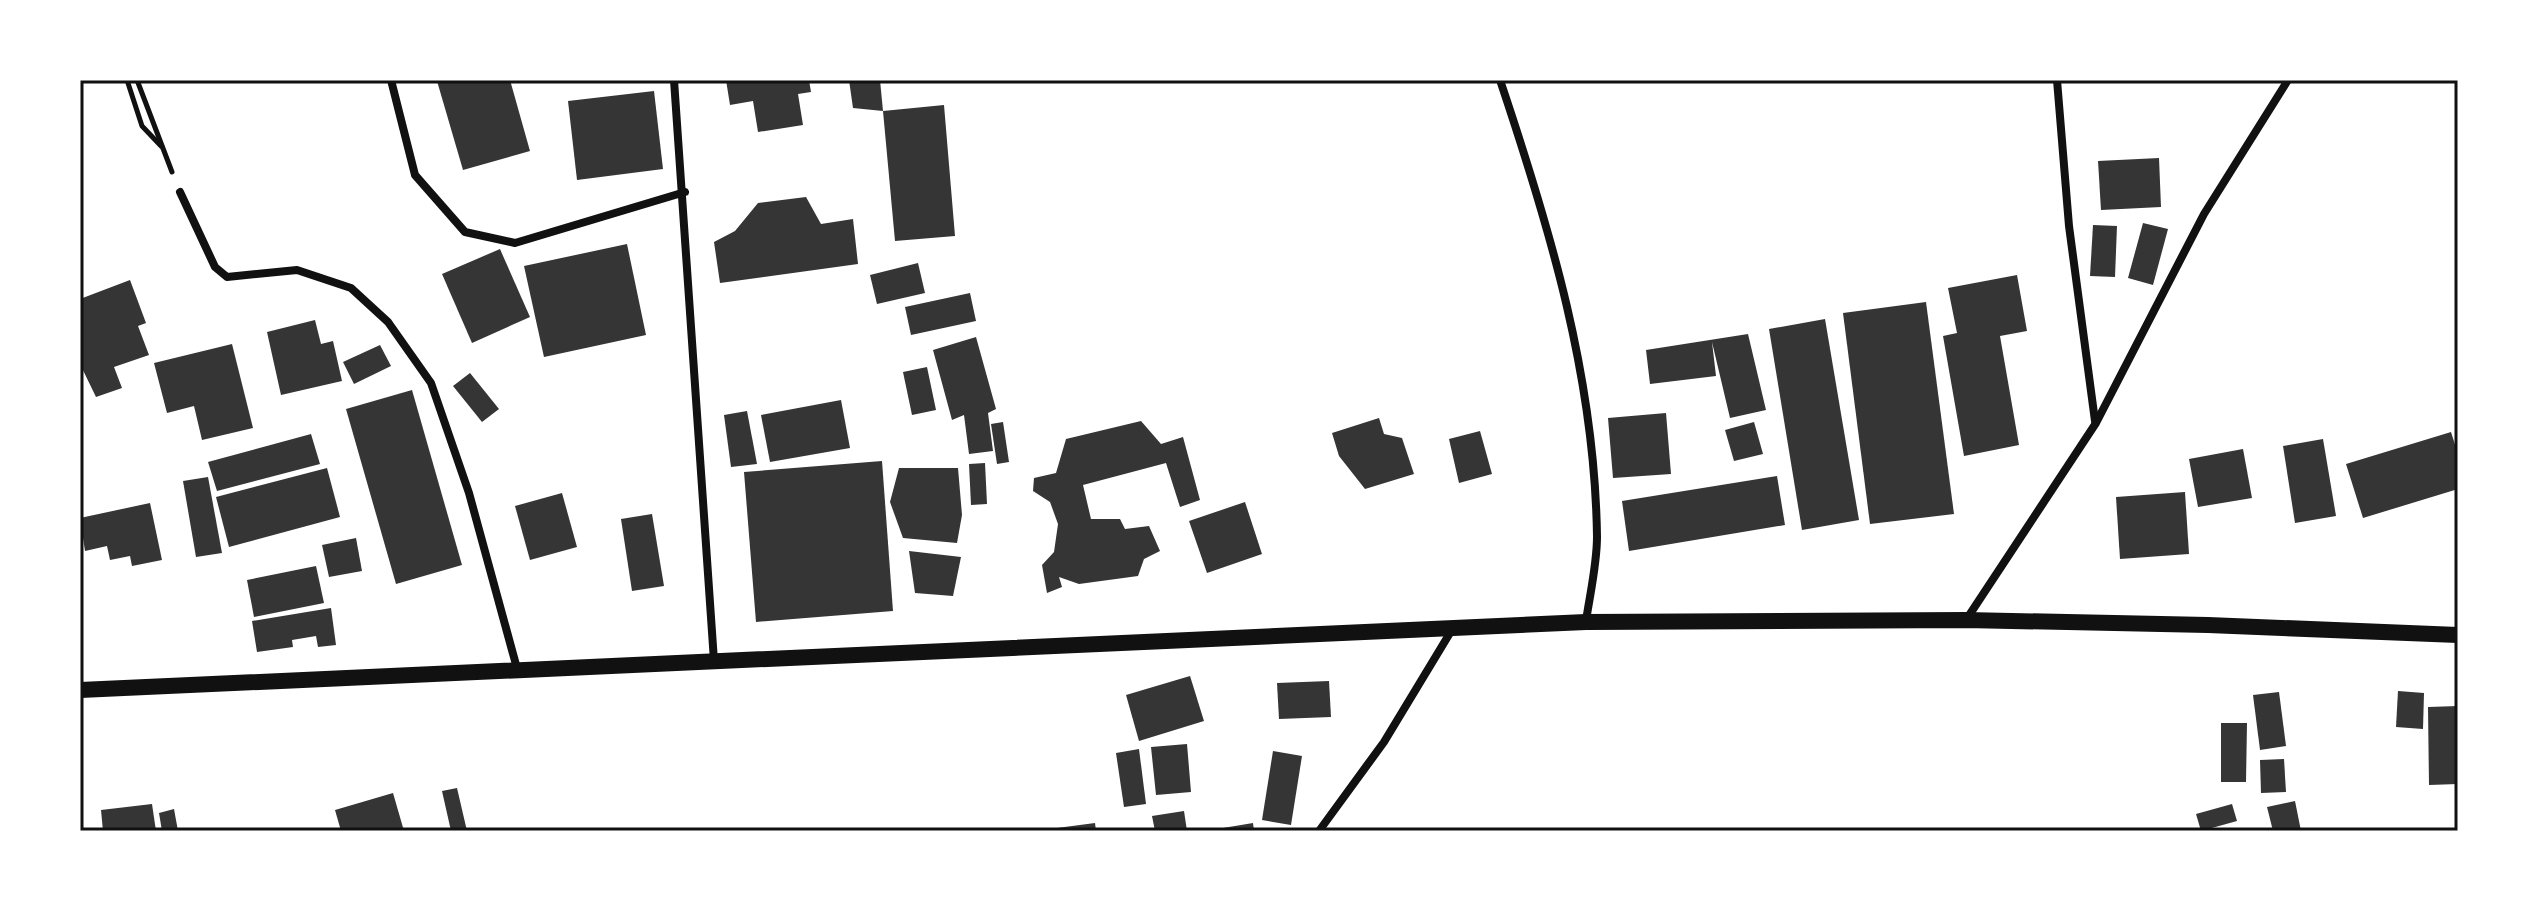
<svg xmlns="http://www.w3.org/2000/svg" width="2538" height="911" font-family="Arial,sans-serif">
<rect width="100%" height="100%" fill="#fff"/>
<g fill="#353535">
<path d="M 510,80 L 530,151 L 463,170 L 437,81 Z"/>
<path d="M 726,80 L 809,80 L 811,92 L 798,94 L 803,125 L 758,132 L 753,101 L 730,105 Z"/>
<path d="M 849,80 L 880,80 L 883,111 L 853,108 Z"/>
<path d="M 654,91 L 663,169 L 577,180 L 568,101 Z"/>
<path d="M 944,105 L 955,236 L 895,241 L 883,111 Z"/>
<path d="M 2159,158 L 2161,207 L 2101,210 L 2098,161 Z"/>
<path d="M 806,197 L 821,224 L 853,219 L 858,264 L 720,283 L 714,242 L 735,231 L 758,203 Z"/>
<path d="M 2143,223 L 2168,229 L 2153,285 L 2128,278 Z"/>
<path d="M 2093,225 L 2117,226 L 2115,277 L 2090,276 Z"/>
<path d="M 627,244 L 646,335 L 544,357 L 524,266 Z"/>
<path d="M 500,249 L 530,317 L 472,343 L 442,274 Z"/>
<path d="M 918,263 L 925,293 L 877,304 L 870,275 Z"/>
<path d="M 2017,275 L 2027,331 L 2000,336 L 2019,445 L 1964,456 L 1943,336 L 1957,333 L 1948,288 Z"/>
<path d="M 130,280 L 146,323 L 138,326 L 149,355 L 114,367 L 122,388 L 96,397 L 80,364 L 80,299 Z"/>
<path d="M 970,293 L 976,321 L 911,335 L 905,307 Z"/>
<path d="M 1926,302 L 1954,514 L 1870,524 L 1843,313 Z"/>
<path d="M 1825,319 L 1859,520 L 1802,530 L 1769,329 Z"/>
<path d="M 315,320 L 321,344 L 333,341 L 342,381 L 281,395 L 267,332 Z"/>
<path d="M 1748,334 L 1766,410 L 1730,418 L 1712,342 L 1716,376 L 1650,384 L 1646,350 Z"/>
<path d="M 976,337 L 996,409 L 988,413 L 993,451 L 969,454 L 964,415 L 952,420 L 933,350 Z"/>
<path d="M 232,344 L 253,428 L 202,440 L 194,406 L 167,413 L 154,363 Z"/>
<path d="M 380,345 L 391,366 L 354,384 L 343,362 Z"/>
<path d="M 927,367 L 936,410 L 912,415 L 903,372 Z"/>
<path d="M 470,373 L 499,409 L 482,422 L 453,386 Z"/>
<path d="M 412,390 L 462,565 L 396,584 L 346,409 Z"/>
<path d="M 841,400 L 850,448 L 770,462 L 761,415 Z"/>
<path d="M 747,411 L 757,464 L 731,467 L 724,415 Z"/>
<path d="M 1666,413 L 1671,474 L 1613,478 L 1608,418 Z"/>
<path d="M 1379,418 L 1384,434 L 1402,438 L 1414,474 L 1365,489 L 1339,456 L 1332,433 Z"/>
<path d="M 1141,421 L 1161,444 L 1183,437 L 1200,500 L 1180,507 L 1166,463 L 1083,485 L 1091,519 L 1120,519 L 1125,529 L 1149,526 L 1160,551 L 1144,559 L 1138,576 L 1079,584 L 1059,577 L 1062,587 L 1047,593 L 1042,565 L 1054,552 L 1058,524 L 1050,502 L 1033,491 L 1034,478 L 1056,473 L 1066,439 Z"/>
<path d="M 1003,422 L 1009,462 L 997,464 L 991,424 Z"/>
<path d="M 1754,422 L 1763,454 L 1734,461 L 1725,430 Z"/>
<path d="M 1480,431 L 1492,474 L 1459,483 L 1449,439 Z"/>
<path d="M 2451,432 L 2458,454 L 2458,489 L 2363,518 L 2346,464 Z"/>
<path d="M 311,434 L 320,464 L 217,491 L 208,462 Z"/>
<path d="M 2323,439 L 2336,516 L 2295,523 L 2283,446 Z"/>
<path d="M 2243,449 L 2252,498 L 2198,507 L 2189,459 Z"/>
<path d="M 882,461 L 893,611 L 756,622 L 744,472 Z"/>
<path d="M 985,463 L 987,504 L 971,505 L 969,464 Z"/>
<path d="M 327,468 L 340,517 L 229,547 L 216,497 Z"/>
<path d="M 899,468 L 958,468 L 962,515 L 957,543 L 903,538 L 890,502 Z"/>
<path d="M 1777,476 L 1785,525 L 1629,551 L 1622,501 Z"/>
<path d="M 208,477 L 222,553 L 196,557 L 183,481 Z"/>
<path d="M 2185,492 L 2189,554 L 2120,559 L 2116,497 Z"/>
<path d="M 562,493 L 577,547 L 530,560 L 515,506 Z"/>
<path d="M 1245,502 L 1262,554 L 1207,573 L 1189,521 Z"/>
<path d="M 150,503 L 162,560 L 132,566 L 130,556 L 110,560 L 107,546 L 85,551 L 80,518 Z"/>
<path d="M 652,514 L 664,586 L 632,591 L 621,519 Z"/>
<path d="M 356,538 L 362,571 L 329,577 L 322,545 Z"/>
<path d="M 909,551 L 961,557 L 953,596 L 915,593 Z"/>
<path d="M 316,566 L 324,603 L 254,617 L 247,580 Z"/>
<path d="M 331,608 L 336,645 L 318,647 L 316,636 L 292,640 L 293,647 L 257,652 L 252,621 Z"/>
<path d="M 1190,676 L 1204,721 L 1139,741 L 1126,695 Z"/>
<path d="M 1329,681 L 1331,717 L 1279,719 L 1277,683 Z"/>
<path d="M 2398,691 L 2424,693 L 2423,729 L 2396,727 Z"/>
<path d="M 2279,692 L 2286,746 L 2260,750 L 2253,695 Z"/>
<path d="M 2458,706 L 2458,784 L 2429,785 L 2428,707 Z"/>
<path d="M 2221,723 L 2247,723 L 2246,782 L 2221,782 Z"/>
<path d="M 1187,744 L 1191,792 L 1156,795 L 1151,747 Z"/>
<path d="M 1139,749 L 1146,804 L 1124,807 L 1116,753 Z"/>
<path d="M 1273,751 L 1302,756 L 1291,825 L 1262,820 Z"/>
<path d="M 2284,759 L 2286,792 L 2261,793 L 2260,760 Z"/>
<path d="M 457,788 L 467,831 L 451,831 L 442,791 Z"/>
<path d="M 393,793 L 404,831 L 341,831 L 335,810 Z"/>
<path d="M 2295,801 L 2301,831 L 2273,831 L 2267,807 Z"/>
<path d="M 152,804 L 156,831 L 103,831 L 101,810 Z"/>
<path d="M 2232,804 L 2237,821 L 2201,831 L 2196,814 Z"/>
<path d="M 174,809 L 178,831 L 162,831 L 159,813 Z"/>
<path d="M 1184,811 L 1187,831 L 1155,831 L 1152,816 Z"/>
<path d="M 1095,823 L 1096,831 L 1058,831 L 1057,828 Z"/>
<path d="M 1253,823 L 1254,831 L 1217,831 L 1217,829 Z"/>
</g>
<g fill="none" stroke-linecap="round" stroke-linejoin="round">
<g stroke="#111" stroke-width="5">
<path d="M 127,80 L 142,126 L 161,146"/>
<path d="M 137,80 L 172,172"/>
</g>
<g stroke="#111" stroke-width="8">
<path d="M 391,80 L 415,175 L 465,232 L 515,243 L 685,192"/>
<path d="M 674,80 L 714,661"/>
<path d="M 1500,80 C 1550,229 1595,378 1597,537 C 1597,564 1590,594 1586,621"/>
<path d="M 2057,80 L 2069,226 L 2095,421"/>
<path d="M 180,192 L 215,267 L 227,277 L 297,270 L 351,288 L 388,322 L 431,383 L 469,493 L 518,672"/>
<path d="M 1966,620 L 2096,423 L 2204,214 L 2288,80"/>
<path d="M 1319,831 L 1384,742 L 1453,628"/>
</g>
<path stroke="#111" stroke-width="16" d="M 80,690 L 1586,622 L 1966,620 L 2208,625 L 2458,635"/>
</g>
<rect width="2538" height="911" fill="none" stroke="#ffffff" stroke-width="164"/>
<rect x="82" y="82" width="2374" height="747" fill="none" stroke="#111" stroke-width="3"/>
</svg>
